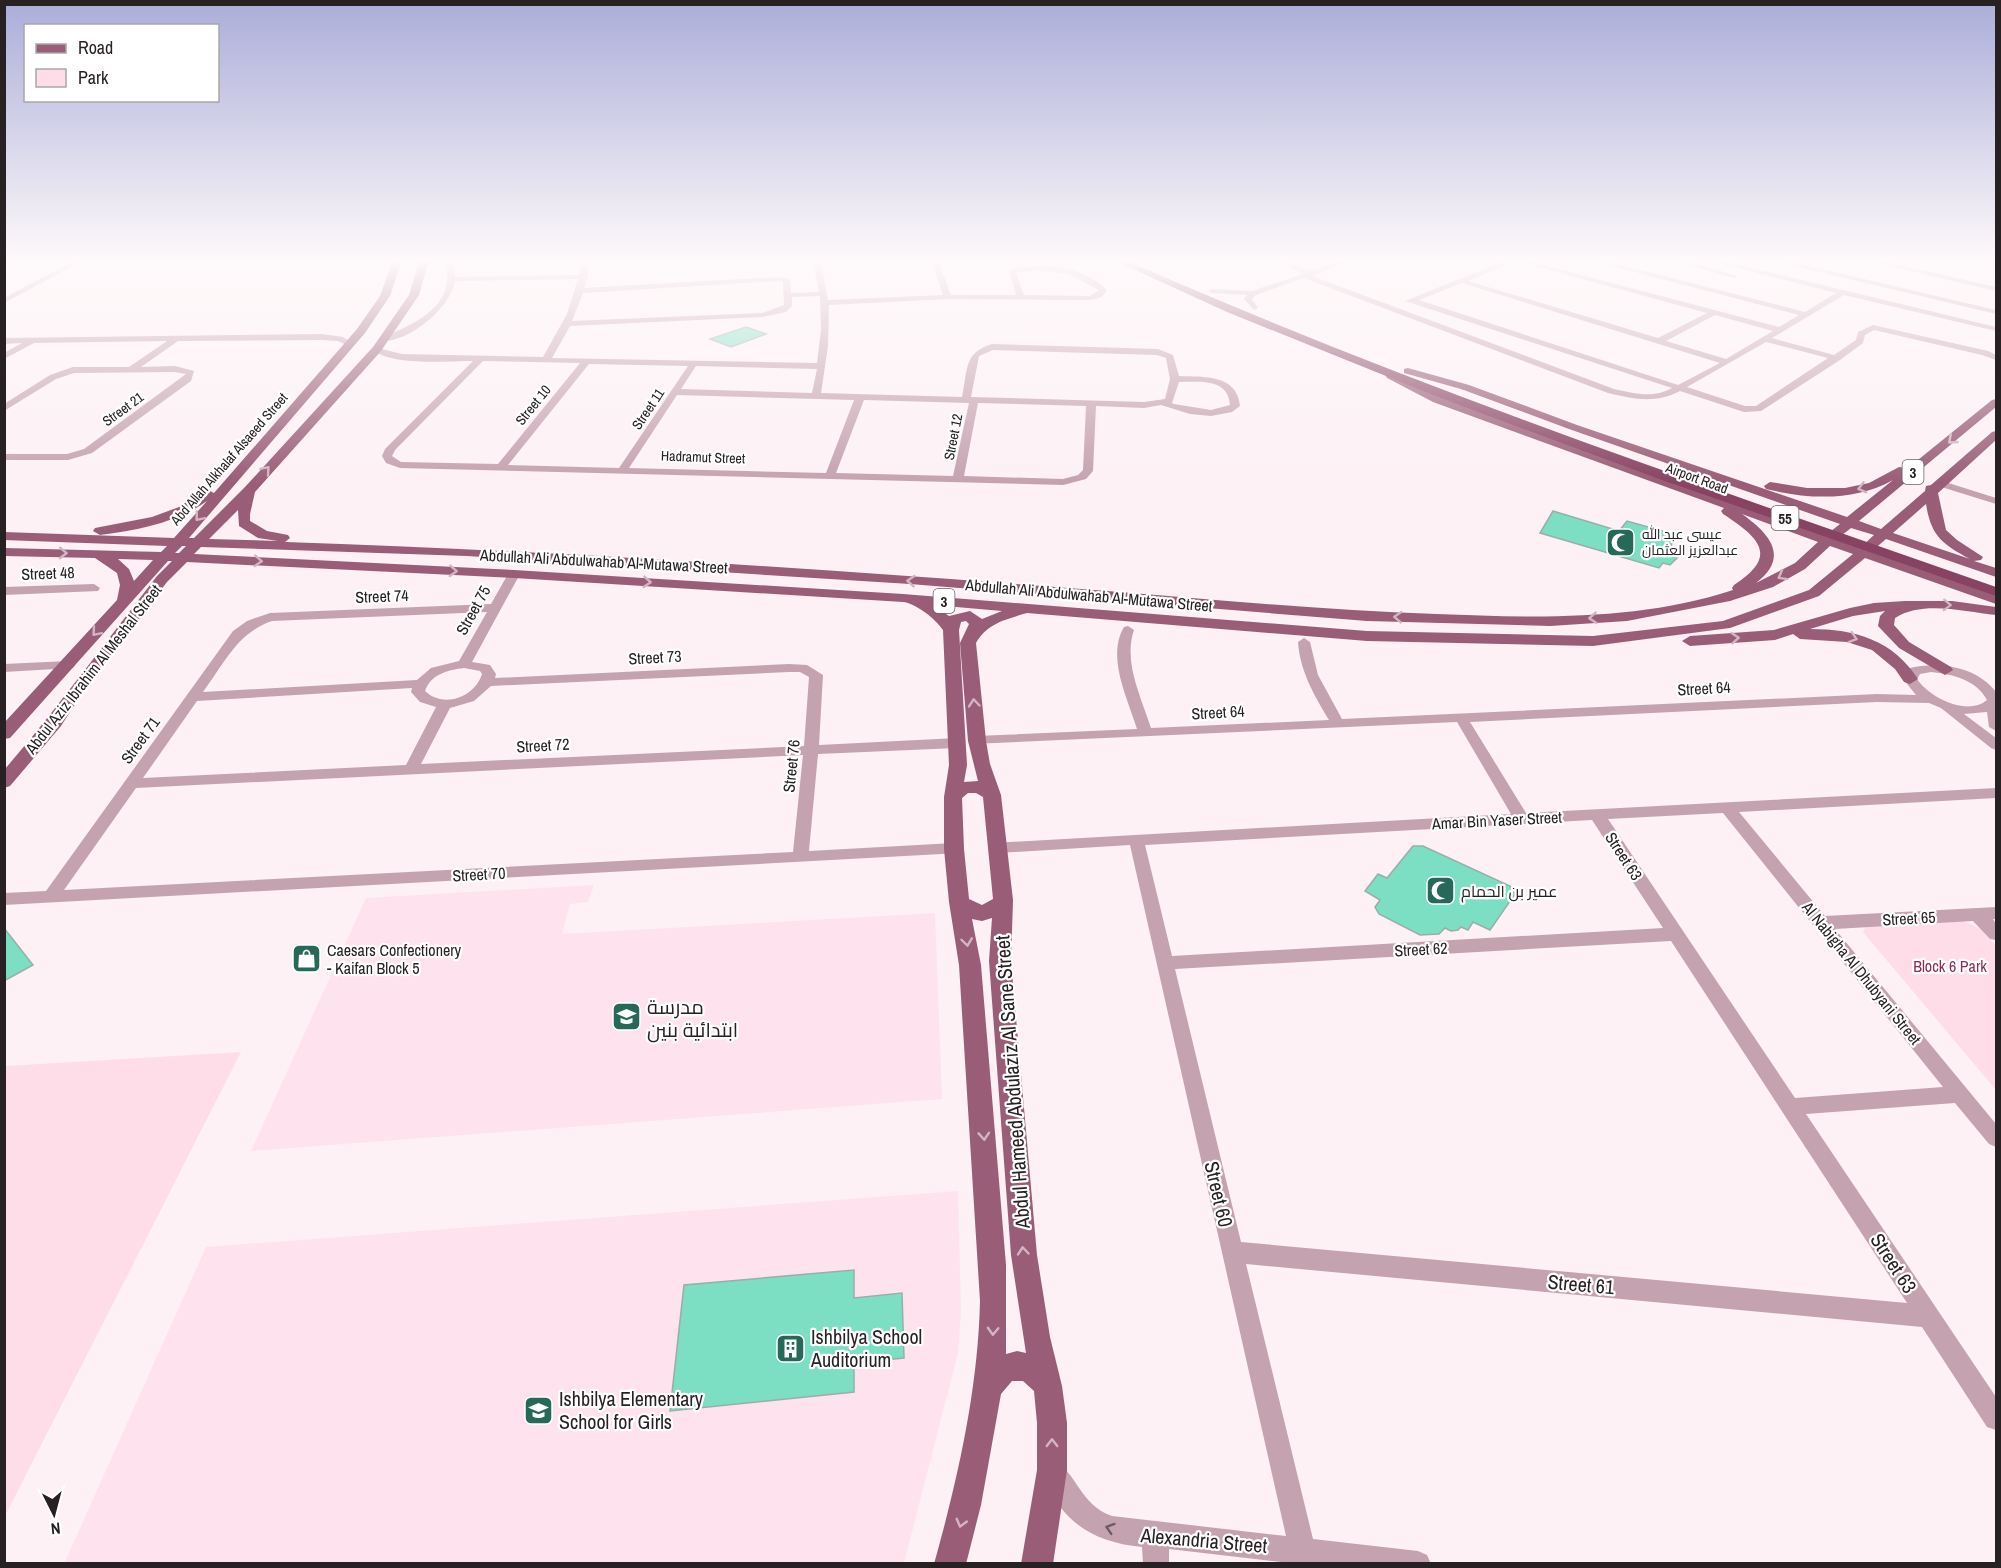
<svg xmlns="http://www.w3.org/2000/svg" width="2001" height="1568" font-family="'Archivo Narrow',Cairo,sans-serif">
<rect width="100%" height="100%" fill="#fdf1f5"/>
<g fill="#fee2ed">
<path d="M 594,885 L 588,902 L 570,904 L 562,934 L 935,913 L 942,1099 L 251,1151 L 366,898 Z"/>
<path d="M 958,1191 L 961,1312 L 958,1353 L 904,1563 L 64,1564 L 206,1247 Z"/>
</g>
<g fill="#fedde9">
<path d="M 1956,918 L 1981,929 L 1996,946 L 1996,1090 L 1863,932 L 1868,922 Z"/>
<path d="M 241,1052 L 5,1516 L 5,1066 Z"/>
</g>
<g fill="#7cdec3" stroke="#9aaea7" stroke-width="1.5">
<path d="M 746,327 L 766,334 L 731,347 L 710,339 Z"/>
<path d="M 1553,511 L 1619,531 L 1627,521 L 1677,535 L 1669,549 L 1679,556 L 1670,565 L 1663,563 L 1659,568 L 1540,533 Z"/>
<path d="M 1413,846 L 1423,846 L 1510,886 L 1515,894 L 1490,930 L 1473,922 L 1468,930 L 1461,927 L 1458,930 L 1451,931 L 1445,928 L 1439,934 L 1420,935 L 1379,914 L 1375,907 L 1380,900 L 1365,891 L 1378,874 L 1387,878 Z"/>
<path d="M 4,928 L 33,965 L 4,981 Z"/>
<path d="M 854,1270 L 854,1298 L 902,1293 L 904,1358 L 854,1363 L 854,1392 L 670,1411 L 684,1285 Z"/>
</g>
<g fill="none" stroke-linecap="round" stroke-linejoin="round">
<g fill="#c5a2b0" fill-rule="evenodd">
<path d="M 70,263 L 79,263 L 4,303 L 4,298 Z"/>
<path d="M 445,263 L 453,263 L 455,277 L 579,275 L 580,263 L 588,263 L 588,277 L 584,288 L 778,277 L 790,279 L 791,293 L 819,292 L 813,263 L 821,263 L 828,300 L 943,295 L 932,263 L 939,263 L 951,295 L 1016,295 L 1009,270 C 1043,262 1081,265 1107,290 L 1102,297 L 1091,300 L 948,299 L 829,305 L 828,346 L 821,393 L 962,397 C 968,370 963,353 992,344 L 1158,349 L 1173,355 L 1179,376 C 1204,377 1237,374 1240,406 L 1232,412 L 1211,416 L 1190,414 L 1161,405 L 1144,408 L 1096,406 L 1093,471 L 1086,479 L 1063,485 L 400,468 L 386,463 L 382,456 L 385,449 L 473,361 C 446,361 396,366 374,351 L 374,347 L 402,354 L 543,357 L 567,314 L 578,279 L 455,281 C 451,308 408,343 381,341 L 381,337 C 405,329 444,312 447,282 C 448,276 446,270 445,263 ZM 1036,270 L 1069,274 L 1099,290 L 1090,296 L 1024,295 L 1016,273 ZM 778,281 L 783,282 L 784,305 L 762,313 L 572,321 L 583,293 ZM 820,296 L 821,330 L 817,363 L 552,358 L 570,326 L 762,317 L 786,312 L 792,306 L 792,297 ZM 993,350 L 1157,355 L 1166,358 L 1170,379 L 1165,399 L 1144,402 L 971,397 L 979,356 ZM 483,361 L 580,363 L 498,464 L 401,462 L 392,456 L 395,450 ZM 589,364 L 688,366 L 619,468 L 508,465 ZM 696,366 L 817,369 L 812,393 L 681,389 ZM 1179,382 C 1200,382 1228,378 1230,405 L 1211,410 L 1174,404 L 1172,403 ZM 677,395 L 854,400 L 826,473 L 629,468 ZM 864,400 L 969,403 L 953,476 L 836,473 ZM 978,403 L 1086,406 L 1083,470 L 1078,475 L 1063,479 L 964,476 Z"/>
<path d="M 1280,263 L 1290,263 L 1310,271 L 1333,263 L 1344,263 L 1312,276 L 1614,389 C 1634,393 1652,399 1672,388 L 1405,301 L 1499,263 L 1510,263 L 1468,281 L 1658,338 L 1707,313 L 1523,263 L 1536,263 L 1779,327 L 1799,315 L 1600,263 L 1613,263 L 1805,312 L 1836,293 L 1718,263 L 1732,263 L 1996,327 L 1996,331 L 1844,295 L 1772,338 L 1834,355 L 1856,340 L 1858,332 L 1873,325 L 1988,351 L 1996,355 L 1996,360 L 1982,355 L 1874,330 L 1865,335 L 1863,343 L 1840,360 L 1761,411 L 1744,412 L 1680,391 C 1656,404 1633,399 1608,393 L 1304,278 L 1256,295 L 1252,299 L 1258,308 L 1254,310 L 1244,299 L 1247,295 L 1212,293 L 1208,291 L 1212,289 L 1252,291 L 1303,274 ZM 1462,283 L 1720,363 L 1678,385 L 1419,300 ZM 1715,315 L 1773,331 L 1726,359 L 1666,341 ZM 1766,342 L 1828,358 L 1756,406 L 1745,406 L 1687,387 Z"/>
<path d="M 1680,263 L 1693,263 L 1738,276 L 1734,278 Z"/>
<path d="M 1782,263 L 1796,263 L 1996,310 L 1996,314 Z"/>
<path d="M 1876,263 L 1891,263 L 1996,287 L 1996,291 Z"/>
<path d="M 322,334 L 343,337 L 354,344 L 350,347 L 338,341 L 322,340 L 178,341 L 141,367 L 175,366 L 194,371 L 191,381 L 92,453 L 68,460 L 4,460 L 4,454 L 67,454 L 84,449 L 186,374 L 175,372 L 74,373 L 56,379 L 4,411 L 4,404 L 50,375 L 73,367 L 129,367 L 167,341 L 34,343 L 4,359 L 4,353 L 22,343 L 4,344 L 4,338 Z"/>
<path d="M 1939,480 L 1996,498 L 1996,504 L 1935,485 L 1934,483 Z"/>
<path d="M 514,570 L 520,574 L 472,662 L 490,665 L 496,674 L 495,678 L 789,664 L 807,665 L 823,675 L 819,745 L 957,738 L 964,743 L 957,748 L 818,754 L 809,851 L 954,843 L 960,845 L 962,849 L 960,853 L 4,905 L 4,893 L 46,891 L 233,631 L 247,621 L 270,613 L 491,604 L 508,574 ZM 487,612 L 459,661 L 431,668 L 417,680 L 203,692 C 224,664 237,633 272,621 ZM 464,668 L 480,671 L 482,674 C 475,697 444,709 425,691 C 431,674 448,670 464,668 ZM 789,672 L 800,672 L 809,677 L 804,746 L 421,764 L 450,708 L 474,701 L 491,686 ZM 412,688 L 411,692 L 420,702 L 436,707 L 406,765 L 143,778 L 197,701 ZM 803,755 L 793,852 L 64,890 L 136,788 Z"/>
<path d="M 94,584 L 100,588 L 98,591 L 4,595 L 4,587 Z"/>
<path d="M 1128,626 L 1134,630 C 1123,662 1141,697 1151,728 L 1329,720 C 1314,695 1300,671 1298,642 L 1304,638 L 1310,642 L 1318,675 L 1342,719 L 1877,694 L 1916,695 L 1903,679 L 1910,668 C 1940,661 1977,667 1996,692 L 1996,731 L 1989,727 L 1987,712 L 1964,714 L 1996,738 L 1996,750 L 1991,748 L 1941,708 L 1929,703 L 1877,702 L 1470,722 L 1526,813 L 1996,788 L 1996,798 L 1739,812 L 1825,916 L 1996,907 L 1996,919 L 1993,919 L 1996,924 L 1996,940 L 1990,939 L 1973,921 L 1835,929 L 1996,1124 L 1996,1147 L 1989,1144 L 1955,1103 L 1806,1114 L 1996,1397 L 1996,1430 L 1987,1427 L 1922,1327 L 1246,1264 L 1313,1539 L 1418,1551 L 1427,1555 L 1431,1564 L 1299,1564 L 1169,1549 L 1169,1564 L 1143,1564 L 1142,1547 C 1092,1542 1062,1522 1042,1475 L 1046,1466 L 1055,1462 C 1076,1471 1080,1505 1112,1516 L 1286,1536 L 1130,845 L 998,853 L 992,851 L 990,847 L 992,843 L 1511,814 L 1457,722 L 972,744 L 970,741 L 977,736 L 1137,729 C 1128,699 1106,657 1124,627 ZM 1931,672 C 1952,674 1977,680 1987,700 C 1967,717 1929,697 1917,679 L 1920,674 ZM 1723,813 L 1943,1087 L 1795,1098 L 1608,819 ZM 1592,820 L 1663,928 L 1172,956 L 1145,845 ZM 1671,941 L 1907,1303 L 1241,1242 L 1175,969 Z"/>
<path d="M 68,661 L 75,665 L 73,668 L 4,672 L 4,664 Z"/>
</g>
<g fill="#995d77" fill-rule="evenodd">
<path d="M 392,263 L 401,263 L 390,296 L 365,333 L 189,538 L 194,538 L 245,487 L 373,347 L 409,295 L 419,263 L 428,263 L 419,295 L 381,351 L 255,492 L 250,514 L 250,521 L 267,531 L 288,535 L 290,538 L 285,542 C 555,551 825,569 1094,590 C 1208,599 1322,610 1436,614 C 1534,618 1639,621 1733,590 L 1732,588 L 1734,585 C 1779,556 1760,538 1723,514 L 1721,511 L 1724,508 L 1433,402 L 1387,378 L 1386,376 L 1391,373 L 1441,398 L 1826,535 L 1840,524 L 1569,429 L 1461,389 L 1404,373 L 1404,369 L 1408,368 L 1469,385 L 1577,425 L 1847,517 L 1893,480 C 1854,502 1808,499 1766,489 L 1764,486 L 1770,482 L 1807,488 L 1845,488 L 1869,483 L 1899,467 L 1908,468 L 1992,400 L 1996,399 L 1996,407 L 1859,521 L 1881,529 L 1925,491 L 1926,486 L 1931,485 L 1992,432 L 1996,431 L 1996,440 L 1938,493 L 1946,530 L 1957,540 L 1983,557 L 1981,560 L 1974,561 L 1996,568 L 1996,577 L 1886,539 L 1872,551 L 1996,595 L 1996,604 L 1865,558 L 1819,596 L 1730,628 L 1593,646 L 1367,641 L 1027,613 C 1007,619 987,623 976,643 L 986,741 L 990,764 L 1001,795 L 1013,900 L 1011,961 L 1037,1255 L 1050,1337 L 1062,1386 L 1067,1423 L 1067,1470 L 1053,1564 L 1021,1564 L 1037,1470 L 1037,1423 L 1034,1391 L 1023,1381 L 1012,1381 L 1001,1394 L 981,1505 L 966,1564 L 934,1564 C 958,1478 978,1390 980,1301 L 959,965 L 949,902 L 944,849 L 944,797 L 949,765 L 943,630 C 936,619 915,603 903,602 L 514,578 L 187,562 L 167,582 L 84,690 L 61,726 L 10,786 L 4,788 L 4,770 C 58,708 106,641 157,576 L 172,561 L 168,561 L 10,738 L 4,739 L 4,723 L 117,600 L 120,585 L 117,573 L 95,558 L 4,556 L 4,548 L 161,552 L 167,546 L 4,540 L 4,532 L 174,538 L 207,501 C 176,523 138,530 100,535 L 93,531 L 95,528 L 152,517 L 179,507 L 203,491 L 208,490 L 214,493 L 357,329 L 380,296 ZM 1926,504 C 1931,536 1942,544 1970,559 L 1893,533 ZM 238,510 L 239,526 L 258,538 L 278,541 L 209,539 ZM 1742,514 L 1818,542 L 1795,563 L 1756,583 C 1790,557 1770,534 1742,514 ZM 1851,528 L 1874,535 L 1861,547 L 1837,539 ZM 182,546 L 186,546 L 179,553 L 175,553 ZM 1830,546 L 1853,554 L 1809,590 L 1723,621 L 1593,636 L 1367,631 L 903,594 L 514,570 L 194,554 L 201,547 L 467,556 L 910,584 L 1367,621 L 1550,626 L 1627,621 L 1730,601 L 1773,587 L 1805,569 ZM 118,559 L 153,560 L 134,581 L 129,569 ZM 933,605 L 1002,611 L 982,619 L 970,611 L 949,616 ZM 966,621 L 969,624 L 960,643 L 968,741 L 978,781 L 964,782 L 967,765 L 959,630 L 961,622 ZM 968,793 L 976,793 L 983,797 L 993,899 L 982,905 L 969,899 L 964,849 L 962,798 ZM 992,918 L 989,961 L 1011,1255 L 1026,1353 L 1017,1351 L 1006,1354 L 1006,1265 L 981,965 L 972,919 L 982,921 Z"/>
<path d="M 1905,601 L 1952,601 L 1996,607 L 1996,615 C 1965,612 1923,600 1895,618 L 1894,625 L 1909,642 L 1951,667 L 1953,670 L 1945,675 L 1899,648 L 1878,626 L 1880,616 L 1885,611 L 1853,616 L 1810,629 C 1855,629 1893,640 1918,679 L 1910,684 L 1904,682 L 1895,669 L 1872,650 L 1847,642 L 1800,639 L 1793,634 L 1775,640 L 1690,646 L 1682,641 L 1690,636 L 1774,630 L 1850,608 L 1874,603 Z"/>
</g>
<path fill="#884363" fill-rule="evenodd" d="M 1120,263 L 1132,263 C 1414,387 1706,486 1996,587 L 1996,596 L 1662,480 L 1443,399 L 1227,312 Z"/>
</g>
<defs><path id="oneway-chevron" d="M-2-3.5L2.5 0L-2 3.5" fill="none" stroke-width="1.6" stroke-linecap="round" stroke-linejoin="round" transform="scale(1.5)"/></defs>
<g stroke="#d1b6c2">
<use href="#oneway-chevron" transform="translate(1952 440) rotate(139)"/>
<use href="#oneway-chevron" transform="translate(266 470) rotate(-49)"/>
<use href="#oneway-chevron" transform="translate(1862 488) rotate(166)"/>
<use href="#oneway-chevron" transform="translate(199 517) rotate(130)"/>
<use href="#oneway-chevron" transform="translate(63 553) rotate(1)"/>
<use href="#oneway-chevron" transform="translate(258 561) rotate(3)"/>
<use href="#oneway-chevron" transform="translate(453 571) rotate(3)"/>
<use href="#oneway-chevron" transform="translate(1782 576) rotate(151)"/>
<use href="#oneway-chevron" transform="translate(911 581) rotate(-176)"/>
<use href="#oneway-chevron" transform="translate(647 582) rotate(4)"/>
<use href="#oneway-chevron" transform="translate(1947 605) rotate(2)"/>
<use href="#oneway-chevron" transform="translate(1398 617) rotate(-177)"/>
<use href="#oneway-chevron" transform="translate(1593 618) rotate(176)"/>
<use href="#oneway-chevron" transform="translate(96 632) rotate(131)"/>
<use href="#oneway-chevron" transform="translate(1735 638) rotate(-4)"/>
<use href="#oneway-chevron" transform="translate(1853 638) rotate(18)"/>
<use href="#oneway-chevron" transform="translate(974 703) rotate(-95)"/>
<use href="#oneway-chevron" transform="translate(967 942) rotate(82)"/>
<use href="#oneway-chevron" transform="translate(984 1136) rotate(86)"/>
<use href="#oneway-chevron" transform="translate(1023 1251) rotate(-95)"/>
<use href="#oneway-chevron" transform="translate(993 1331) rotate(92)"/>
<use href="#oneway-chevron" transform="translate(1052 1443) rotate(-90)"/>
<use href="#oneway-chevron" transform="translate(961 1523) rotate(105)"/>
</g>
<use stroke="#6f5b62" href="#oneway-chevron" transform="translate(1110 1528) rotate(-162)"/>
<linearGradient id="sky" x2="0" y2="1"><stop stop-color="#abadd9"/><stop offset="0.54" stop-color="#fef9fa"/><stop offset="1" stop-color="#fef9fa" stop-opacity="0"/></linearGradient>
<rect width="2001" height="483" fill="url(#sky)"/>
<defs>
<symbol id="mosque-square" viewBox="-11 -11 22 22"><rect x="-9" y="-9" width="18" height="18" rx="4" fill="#276959" stroke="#fff"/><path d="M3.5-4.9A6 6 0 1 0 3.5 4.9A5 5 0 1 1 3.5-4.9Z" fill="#fff"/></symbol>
<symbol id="shop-square" viewBox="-11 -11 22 22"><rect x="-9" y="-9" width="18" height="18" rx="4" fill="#276959" stroke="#fff"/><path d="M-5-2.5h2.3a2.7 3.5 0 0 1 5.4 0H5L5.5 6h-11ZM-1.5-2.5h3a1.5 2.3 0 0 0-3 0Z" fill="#fff"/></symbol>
<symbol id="school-square" viewBox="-11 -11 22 22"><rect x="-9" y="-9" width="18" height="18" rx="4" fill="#276959" stroke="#fff"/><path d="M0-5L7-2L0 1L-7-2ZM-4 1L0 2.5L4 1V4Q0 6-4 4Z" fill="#fff"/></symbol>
<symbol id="building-square" viewBox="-11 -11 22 22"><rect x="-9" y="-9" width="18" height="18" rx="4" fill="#276959" stroke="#fff"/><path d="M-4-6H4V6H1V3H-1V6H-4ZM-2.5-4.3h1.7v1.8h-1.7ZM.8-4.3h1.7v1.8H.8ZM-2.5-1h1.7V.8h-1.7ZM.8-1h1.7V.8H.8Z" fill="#fff"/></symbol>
</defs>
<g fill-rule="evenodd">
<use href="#mosque-square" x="1604" y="526" width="33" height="33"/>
<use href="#mosque-square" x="1424" y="874" width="33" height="33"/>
<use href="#shop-square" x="290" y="942" width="33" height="33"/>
<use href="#school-square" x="610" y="1000" width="33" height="33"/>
<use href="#building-square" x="774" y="1332" width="33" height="33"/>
<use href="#school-square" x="522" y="1394" width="33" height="33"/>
</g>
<g text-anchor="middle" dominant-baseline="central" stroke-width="4.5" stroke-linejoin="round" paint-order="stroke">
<g font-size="14" fill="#282123" stroke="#fff">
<text transform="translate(533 405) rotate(-51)">Street 10</text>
<text transform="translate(123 409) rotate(-36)">Street 21</text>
<text transform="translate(648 409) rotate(-56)">Street 11</text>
<text transform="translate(953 437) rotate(-79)">Street 12</text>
<text transform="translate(703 457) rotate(2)">Hadramut Street</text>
<text transform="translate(229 459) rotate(-49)">Abd Allah Alkhalaf Alsaeed Street</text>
<text transform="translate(1697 478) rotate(20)">Airport Road</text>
</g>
<g font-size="14" fill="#282123" stroke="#fff" text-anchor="start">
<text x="1642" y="534">عيسى عبد الله<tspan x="1642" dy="16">عبدالعزيز العثمان</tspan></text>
</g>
<g fill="#fff" stroke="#686465" stroke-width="1.5">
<rect x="1902.5" y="460" width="21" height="24" rx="4.5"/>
<rect x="1771.5" y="506" width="27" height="24" rx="4.5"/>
<rect x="933.5" y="589" width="21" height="24" rx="4.5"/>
</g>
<g font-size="15" font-weight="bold" fill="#282123">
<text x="1913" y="472">3</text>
<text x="1785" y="518">55</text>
<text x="944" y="601">3</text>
</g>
<g font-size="16" fill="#282123" stroke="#fff">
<text transform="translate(604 561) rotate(3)">Abdullah Ali Abdulwahab Al-Mutawa Street</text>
<text transform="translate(48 573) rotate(-2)">Street 48</text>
<text transform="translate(1089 595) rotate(5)">Abdullah Ali Abdulwahab Al-Mutawa Street</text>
<text transform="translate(382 596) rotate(-2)">Street 74</text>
<text transform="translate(473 610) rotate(-61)">Street 75</text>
<text transform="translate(655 657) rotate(-3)">Street 73</text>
<text transform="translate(93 669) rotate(-52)">Abdul Aziz Ibrahim Al Meshal Street</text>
<text transform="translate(1704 688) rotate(-3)">Street 64</text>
<text transform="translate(1218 712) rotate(-3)">Street 64</text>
<text transform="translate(140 740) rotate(-54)">Street 71</text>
<text transform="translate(543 745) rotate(-3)">Street 72</text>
<text transform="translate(791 766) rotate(-84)">Street 76</text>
<text transform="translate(1497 820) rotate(-3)">Amar Bin Yaser Street</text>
<text transform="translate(1624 856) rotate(57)">Street 63</text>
<text transform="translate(479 874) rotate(-3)">Street 70</text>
<text transform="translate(1909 918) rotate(-3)">Street 65</text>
<text transform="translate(1421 949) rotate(-3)">Street 62</text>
<text transform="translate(1862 973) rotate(51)">Al Nabigha Al Dhubyani Street</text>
</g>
<g font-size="16" fill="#282123" stroke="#fff" text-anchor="start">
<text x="1461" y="891">عمير بن الحمام</text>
<text x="327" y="950">Caesars Confectionery<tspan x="327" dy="18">- Kaifan Block 5</tspan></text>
</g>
<g font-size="16" fill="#862c59" stroke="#fff">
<text x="1950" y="966">Block 6 Park</text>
</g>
<g font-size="20" fill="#282123" stroke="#fff" text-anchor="start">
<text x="647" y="1006">مدرسة<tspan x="647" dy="23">ابتدائية بنين</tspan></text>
<text x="811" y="1336">Ishbilya School<tspan x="811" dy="23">Auditorium</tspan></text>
<text x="559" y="1398">Ishbilya Elementary<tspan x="559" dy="23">School for Girls</tspan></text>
</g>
<g font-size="20" fill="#282123" stroke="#fff">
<text transform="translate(1012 1082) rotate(-94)">Abdul Hameed Abdulaziz Al Sane Street</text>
<text transform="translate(1219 1194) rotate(77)">Street 60</text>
<text transform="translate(1894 1263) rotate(57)">Street 63</text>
<text transform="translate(1581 1284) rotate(5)">Street 61</text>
<text transform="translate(1204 1540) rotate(5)">Alexandria Street</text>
</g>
</g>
<rect width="2001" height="1568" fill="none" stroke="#282123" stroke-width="12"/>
<rect x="24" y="24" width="195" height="78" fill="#ffffff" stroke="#a9a6a7" stroke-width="1.5"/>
<rect x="36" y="44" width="30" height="9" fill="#995d77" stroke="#a9a6a7" stroke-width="1.5"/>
<text x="78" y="54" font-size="18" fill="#282123">Road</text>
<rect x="36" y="69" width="30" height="18" fill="#fedde9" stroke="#a9a6a7" stroke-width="1.5"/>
<text x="78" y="84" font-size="18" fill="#282123">Park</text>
<g transform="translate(54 1514) rotate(174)" stroke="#ffffff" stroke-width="4.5" paint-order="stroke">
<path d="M0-4.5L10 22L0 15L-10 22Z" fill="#282123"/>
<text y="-9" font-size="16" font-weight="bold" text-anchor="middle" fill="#282123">N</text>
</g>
</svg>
